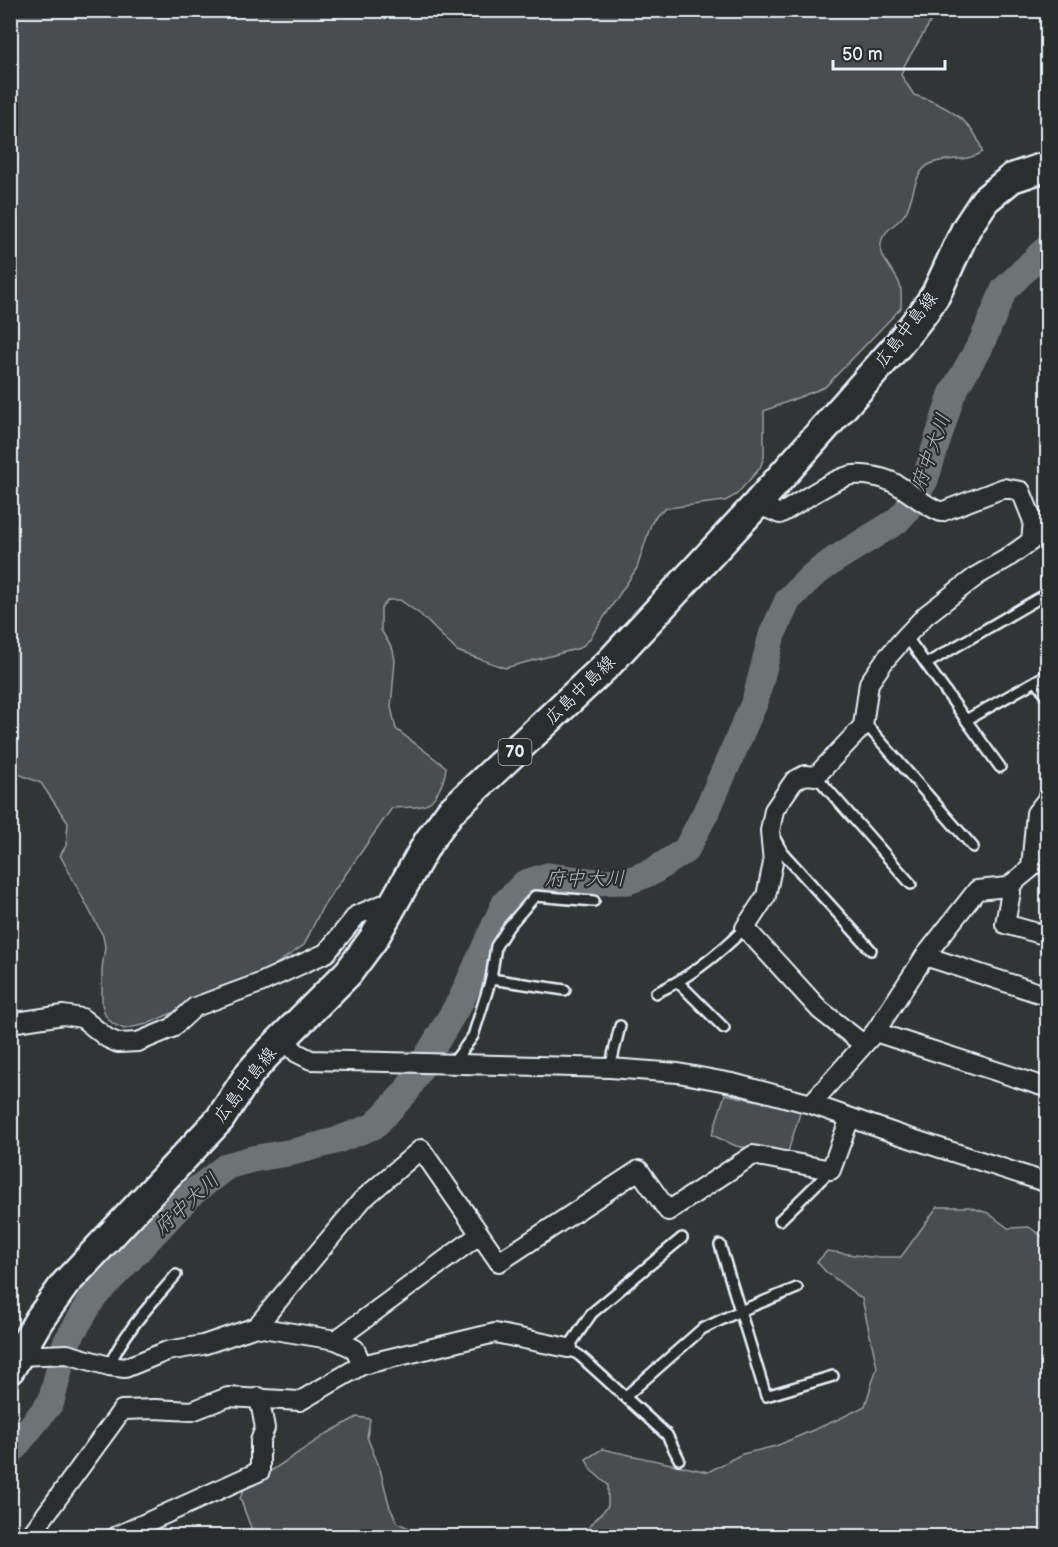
<svg xmlns="http://www.w3.org/2000/svg" width="1058" height="1547" font-family="'Balsamiq Sans','Klee One',sans-serif">
<rect width="100%" height="100%" fill="#323536"/>
<filter id="ink" filterUnits="userSpaceOnUse"><feTurbulence type="fractalNoise" baseFrequency=".0167" numOctaves="2"/><feDisplacementMap in="SourceGraphic" scale="12" xChannelSelector="R" yChannelSelector="G"/><feConvolveMatrix kernelMatrix="1 2 1 2 8 2 1 2 1" color-interpolation-filters="sRGB"/></filter>
<g filter="url(#ink)">
<g fill="#494d4f" stroke="#989fa4" stroke-width="1.5">
<path d="M 10,11 L 937,11 L 905,64 L 901,75 L 914,95 C 942,103 976,121 982,152 C 967,163 947,156 930,164 C 913,173 914,198 906,212 C 900,224 882,229 881,244 C 879,259 896,272 900,285 C 902,291 901,301 901,308 L 825,387 L 764,411 L 764,457 L 760,468 L 736,495 L 725,501 L 667,508 L 657,514 L 651,524 L 637,568 L 589,640 L 580,648 L 505,668 L 457,651 L 421,615 L 400,600 L 388,600 L 381,608 L 381,630 L 393,650 L 395,661 L 391,707 L 396,729 L 446,767 C 445,780 436,803 422,806 C 412,808 402,807 392,808 L 322,908 L 304,945 L 261,974 L 147,1024 L 124,1029 L 113,1024 L 105,1015 L 102,1004 L 102,969 L 105,947 L 103,936 L 60,855 L 66,846 L 68,823 L 41,783 L 11,771 Z"/>
<path d="M 725,1094 L 801,1110 L 787,1155 L 736,1146 L 712,1135 Z"/>
<path d="M 937,1207 L 969,1207 L 988,1213 L 1008,1228 L 1029,1227 L 1047,1240 L 1047,1536 L 573,1536 L 584,1532 L 608,1506 L 608,1485 L 591,1470 L 586,1459 L 602,1449 L 708,1472 L 742,1454 L 776,1446 L 839,1419 L 865,1406 L 877,1367 L 862,1299 L 825,1271 L 817,1262 L 827,1251 L 870,1257 L 901,1257 Z"/>
<path d="M 357,1417 L 370,1419 L 367,1437 L 380,1469 L 390,1508 L 398,1523 L 425,1536 L 254,1536 L 240,1498 L 244,1489 L 328,1433 Z"/>
</g>
<g fill="none" stroke-linecap="round" stroke-linejoin="round">
<path stroke="#6e7376" stroke-width="27" d="M 10,1453 L 51,1402 L 66,1343 L 93,1298 L 191,1194 L 227,1166 L 252,1159 L 293,1152 L 335,1141 L 374,1126 L 406,1092 L 461,1000 L 505,903 L 525,883 L 547,876 L 596,882 L 628,881 L 652,872 L 686,850 L 708,808 L 755,701 L 772,635 L 788,600 L 812,576 L 834,560 L 897,521 L 906,511 L 925,480 L 952,394 L 982,342 L 1004,290 L 1048,247"/>
<defs>
<g id="lane">
<path d="M 906,636 L 966,720 L 1048,674"/>
<path d="M 926,664 L 1048,593"/>
<path d="M 1036,681 L 1048,697"/>
<path d="M 966,720 L 1000,767"/>
<path d="M 864,722 L 973,847"/>
<path d="M 816,776 L 911,884"/>
<path d="M 775,839 L 783,853 L 871,950"/>
<path d="M 491,979 L 565,990"/>
<path d="M 678,982 L 724,1028"/>
<path d="M 656,993 C 690,977 718,955 745,928"/>
<path d="M 453,1063 L 473,1036 L 491,979 L 496,946 L 509,926 L 535,896 L 594,901"/>
<path d="M 610,1068 L 620,1026"/>
<path d="M 780,1220 L 831,1170"/>
<path d="M 720,1245 L 766,1396 L 833,1376"/>
<path d="M 109,1366 C 124,1332 152,1303 176,1275"/>
<path d="M 626,1396 L 702,1329 L 740,1311 L 797,1288"/>
<path d="M 679,1459 L 667,1435 L 580,1356 L 568,1348 L 592,1313 L 682,1238"/>
</g>
<g id="street">
<path d="M 757,504 L 780,514 C 796,505 837,476 853,475 C 865,474 883,477 894,483 C 911,492 921,504 941,512 L 1004,488 L 1021,491 L 1033,521 L 1031,541 L 1006,559 L 978,575 L 926,615 L 906,636 L 885,660 L 869,683 L 863,726 L 816,776 L 805,775 L 794,781 L 774,810 L 770,831 L 773,863 L 766,896 L 745,928 L 820,1010 L 863,1044"/>
<path d="M 1008,887 L 1011,892 L 1005,924 L 1048,936"/>
<path d="M 925,956 L 1048,996"/>
<path d="M 10,1023 L 63,1015 L 82,1018 L 107,1038 L 118,1043 L 138,1042 L 172,1028 L 195,1007 L 260,983 L 326,953 L 357,915 L 396,899"/>
<path d="M 875,1032 L 1048,1088"/>
<path d="M 282,1038 L 297,1053 L 311,1060 L 610,1068 L 678,1073 L 732,1083 L 811,1104 L 897,1134 L 1048,1183"/>
<path d="M 811,1104 L 875,1032 L 925,956 L 977,890 L 1008,887 L 1031,868 L 1036,813 L 1048,798"/>
<path d="M 256,1327 L 362,1200 L 421,1149 L 499,1262 L 639,1170 L 668,1211 L 753,1155 L 831,1170 L 850,1118"/>
<path d="M 336,1340 L 479,1235"/>
<path d="M 18,1356 L 67,1354 L 109,1366 L 125,1368 L 167,1351 L 203,1345 L 256,1327 L 336,1340 L 355,1349 L 362,1365"/>
<path d="M 10,1533 L 17,1536"/>
<path d="M 30,1536 L 122,1410 L 155,1409 L 192,1411 L 228,1397 L 300,1401 L 362,1365 L 495,1333 L 568,1348"/>
<path d="M 117,1536 L 260,1471 L 260,1441 L 265,1428 L 259,1397"/>
</g>
<path id="primary" d="M 10,1369 L 39,1320 L 65,1284 L 220,1119 L 250,1073 L 266,1055 L 348,973 L 374,938 L 428,842 L 450,812 L 609,663 L 757,504 L 898,345 L 924,312 L 936,294 L 966,229 L 985,200 L 1012,178 L 1048,166"/>
</defs>
<use href="#lane" stroke="#e8f1f8" stroke-width="14"/>
<use href="#street" stroke="#e8f1f8" stroke-width="22"/>
<use href="#primary" stroke="#e8f1f8" stroke-width="33"/>
<use href="#lane" stroke="#2a2d2e" stroke-width="9"/>
<use href="#street" stroke="#2a2d2e" stroke-width="18"/>
<use href="#primary" stroke="#2a2d2e" stroke-width="28"/>
</g>
</g>
<g text-anchor="middle" dominant-baseline="central" stroke-width="4.5" stroke-linejoin="round" paint-order="stroke">
<rect fill="#2a2d2e" stroke="#afb6bb" stroke-width="1.5" x="498.5" y="739" width="33" height="26" rx="4.5"/>
<g font-size="16" font-weight="bold" fill="#e8f1f8">
<text x="515" y="752">70</text>
</g>
<g font-size="18" fill="#e8f1f8" stroke="#2a2d2e">
<text transform="translate(906 330) rotate(-52)">広島中島線</text>
<text transform="translate(580 690) rotate(-44)">広島中島線</text>
<text transform="translate(245 1085) rotate(-52)">広島中島線</text>
</g>
<g font-size="20" font-style="italic" fill="#b1b8be" stroke="#2a2d2e">
<text transform="translate(931 452) rotate(-70)">府中大川</text>
<text x="585" y="879">府中大川</text>
<text transform="translate(187 1204) rotate(-43)">府中大川</text>
</g>
</g>
<rect width="1058" height="1547" fill="none" stroke="#2a2d2e" stroke-width="36"/>
<rect x="18" y="18" width="1022" height="1511" fill="none" stroke="#e8f1f8" stroke-width="2" filter="url(#ink)"/>
<path d="M833 60v9h112v-9" fill="none" stroke="#e8f1f8" stroke-width="3"/>
<text x="842" y="60" font-size="18" fill="#e8f1f8" stroke="#2a2d2e" stroke-width="4.5" paint-order="stroke">50 m</text>
</svg>
